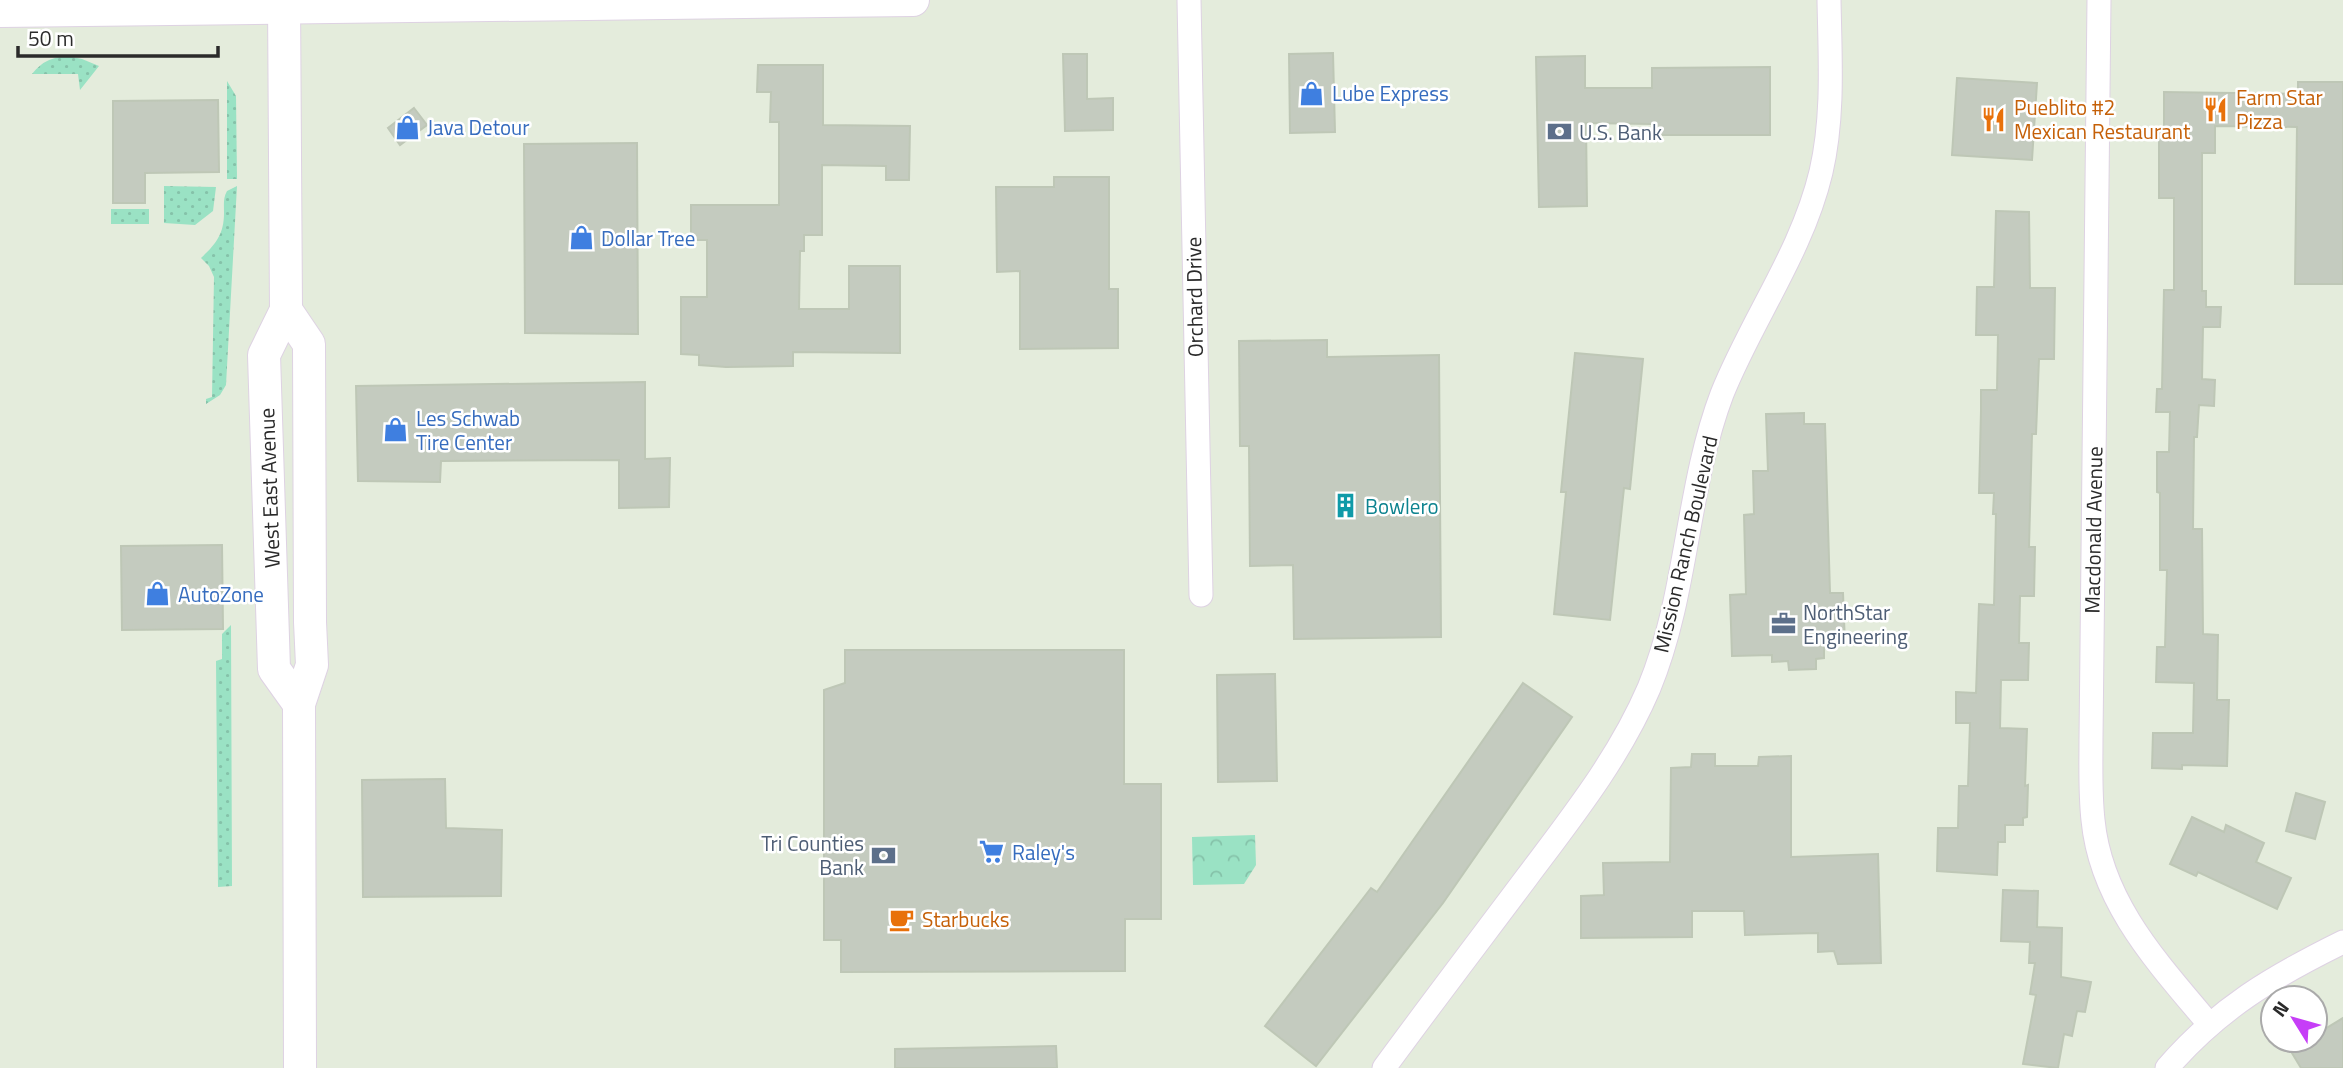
<svg xmlns="http://www.w3.org/2000/svg" width="2343" height="1068" font-family="'Titillium Web',sans-serif">
<defs>
<pattern id="grass-dots" width="8" height="8" patternUnits="userSpaceOnUse" patternTransform="scale(1.75)"><rect width="8" height="8" fill="#9ae2c4"/><path d="M2 2h.1M6 6h.1" fill="none" stroke="#85c2a9" stroke-width="1.8" stroke-linecap="round"/></pattern>
<pattern id="park-crowns" width="20" height="18" patternUnits="userSpaceOnUse" patternTransform="scale(1.75)"><rect width="20" height="18" fill="#9ae2c4"/><path d="M2 6a3 3 0 1 1 6 0M12 15a3 3 0 1 1 6 0" fill="none" stroke="#85c2a9"/></pattern>
</defs>
<rect width="100%" height="100%" fill="#e4ecdc"/>
<g fill="url(#grass-dots)">
<path d="M 67,56 L 82,59 L 99,66 L 80,90 L 78,74 L 32,74 C 43,61 50,58 67,56 Z"/>
<path d="M 227,81 L 236,96 L 237,179 L 227,179 Z"/>
<path d="M 164,186 L 216,187 L 213,211 L 195,225 L 164,223 Z"/>
<path d="M 237,186 L 226,385 L 220,395 L 206,404 L 206,399 L 212,397 L 214,277 L 209,266 L 201,258 C 216,244 224,234 224,213 C 224,205 223,198 227,191 Z"/>
<rect x="111" y="209" width="38" height="15"/>
<path d="M 231,625 L 232,886 L 218,887 L 216,661 L 222,659 L 222,634 Z"/>
</g>
<path fill="url(#park-crowns)" d="M 1255,835 L 1256,865 L 1244,884 L 1193,885 L 1192,837 Z"/>
<g fill="#c4cbbf" stroke="#bec7b6" stroke-width="2">
<path d="M 1333,53 L 1335,132 L 1290,133 L 1289,54 Z"/>
<path d="M 1063,54 L 1087,54 L 1087,99 L 1113,98 L 1113,130 L 1065,131 Z"/>
<path d="M 1585,56 L 1585,88 L 1652,88 L 1652,68 L 1770,67 L 1770,135 L 1652,135 L 1652,124 L 1586,123 L 1587,206 L 1539,207 L 1536,57 Z"/>
<path d="M 758,65 L 823,65 L 823,125 L 910,126 L 909,180 L 886,180 L 886,166 L 822,165 L 822,235 L 804,235 L 804,251 L 800,251 L 799,309 L 849,309 L 849,266 L 900,266 L 900,353 L 793,352 L 793,366 L 726,367 L 699,365 L 699,355 L 681,354 L 681,297 L 707,297 L 707,240 L 691,240 L 691,205 L 779,205 L 779,122 L 770,122 L 771,92 L 757,92 Z"/>
<path d="M 1957,78 L 2037,83 L 2032,160 L 1952,155 Z"/>
<path d="M 2298,82 L 2343,82 L 2343,284 L 2295,284 L 2297,127 L 2215,126 L 2215,153 L 2202,153 L 2202,291 L 2206,291 L 2206,307 L 2221,307 L 2220,327 L 2203,327 L 2202,379 L 2215,380 L 2214,406 L 2199,405 L 2197,437 L 2194,437 L 2193,529 L 2202,529 L 2203,634 L 2218,635 L 2217,700 L 2229,700 L 2227,766 L 2182,765 L 2182,769 L 2152,768 L 2153,733 L 2193,733 L 2194,683 L 2156,682 L 2157,647 L 2165,647 L 2167,570 L 2160,570 L 2160,493 L 2157,492 L 2157,452 L 2169,452 L 2170,412 L 2156,412 L 2157,389 L 2162,389 L 2164,290 L 2174,290 L 2174,198 L 2159,198 L 2159,128 L 2164,128 L 2164,92 L 2298,94 Z"/>
<path d="M 218,100 L 219,172 L 145,173 L 145,203 L 113,203 L 113,101 Z"/>
<path d="M 414,108 L 427,125 L 400,145 L 388,128 Z"/>
<path d="M 637,143 L 638,334 L 525,333 L 524,144 Z"/>
<path d="M 1054,177 L 1109,177 L 1109,289 L 1118,289 L 1118,348 L 1020,349 L 1020,271 L 997,272 L 996,187 L 1054,187 Z"/>
<path d="M 1996,211 L 2029,212 L 2030,288 L 2055,288 L 2054,359 L 2039,359 L 2036,434 L 2032,434 L 2029,547 L 2035,547 L 2034,596 L 2020,596 L 2019,643 L 2029,643 L 2028,680 L 2001,680 L 2000,728 L 2027,729 L 2025,786 L 2028,785 L 2027,817 L 2023,818 L 2023,825 L 2005,825 L 2005,842 L 1998,842 L 1997,875 L 1937,871 L 1938,828 L 1958,828 L 1959,786 L 1968,786 L 1970,723 L 1956,723 L 1956,692 L 1976,693 L 1979,604 L 1994,605 L 1996,514 L 1993,514 L 1994,493 L 1979,493 L 1981,411 L 1981,390 L 1997,390 L 1998,335 L 1976,335 L 1977,287 L 1994,287 Z"/>
<path d="M 1327,340 L 1327,357 L 1439,355 L 1441,637 L 1294,639 L 1293,565 L 1250,566 L 1249,446 L 1240,446 L 1239,341 Z"/>
<path d="M 1575,353 L 1643,359 L 1630,489 L 1624,488 L 1610,620 L 1554,614 L 1566,492 L 1561,492 Z"/>
<path d="M 645,382 L 645,459 L 670,458 L 669,507 L 619,508 L 619,460 L 441,461 L 440,482 L 358,481 L 356,386 Z"/>
<path d="M 1804,413 L 1804,424 L 1825,424 L 1830,593 L 1843,593 L 1845,644 L 1824,645 L 1824,658 L 1816,659 L 1816,669 L 1789,670 L 1788,661 L 1772,662 L 1772,655 L 1732,656 L 1730,595 L 1746,594 L 1744,515 L 1754,514 L 1753,471 L 1768,471 L 1766,414 Z"/>
<path d="M 222,545 L 223,629 L 122,630 L 121,546 Z"/>
<path d="M 845,650 L 1124,650 L 1124,784 L 1161,784 L 1161,919 L 1125,919 L 1125,971 L 841,972 L 841,940 L 824,940 L 824,690 L 845,683 Z"/>
<path d="M 1275,674 L 1277,781 L 1218,782 L 1217,675 Z"/>
<path d="M 1523,683 L 1572,717 L 1443,903 L 1316,1066 L 1265,1026 L 1371,888 L 1377,892 Z"/>
<path d="M 1692,754 L 1715,754 L 1715,766 L 1758,766 L 1759,757 L 1791,756 L 1791,857 L 1878,854 L 1881,963 L 1838,964 L 1834,951 L 1818,952 L 1818,933 L 1745,935 L 1744,911 L 1692,911 L 1692,937 L 1581,938 L 1581,896 L 1604,895 L 1603,863 L 1670,862 L 1671,768 L 1691,767 Z"/>
<path d="M 445,779 L 446,828 L 502,830 L 501,896 L 363,897 L 362,780 Z"/>
<path d="M 2296,793 L 2325,802 L 2315,839 L 2286,831 Z"/>
<path d="M 2192,817 L 2224,832 L 2226,825 L 2264,843 L 2256,862 L 2291,878 L 2277,909 L 2198,872 L 2196,876 L 2170,864 Z"/>
<path d="M 2003,890 L 2038,891 L 2037,927 L 2062,928 L 2061,977 L 2091,982 L 2085,1012 L 2077,1011 L 2072,1036 L 2064,1034 L 2058,1068 L 2023,1064 L 2036,995 L 2030,994 L 2035,963 L 2029,963 L 2030,942 L 2001,941 Z"/>
<path d="M 2343,1018 L 2343,1068 L 2301,1068 L 2289,1048 L 2302,1040 L 2315,1040 L 2315,1035 Z"/>
<path d="M 1056,1046 L 1057,1068 L 895,1068 L 895,1049 Z"/>
</g>
<g fill="none" stroke-linecap="round" stroke-linejoin="round">
<defs>
<g id="minor">
<path d="M 1189,0 L 1201,595"/>
<path d="M 2099,0 L 2091,739 C 2091,766 2090,793 2093,820 C 2101,903 2158,963 2209,1024"/>
<path d="M 1384,1068 C 1431,1004 1479,941 1527,877 C 1572,817 1619,758 1649,688 C 1688,594 1686,489 1722,394 C 1752,319 1802,252 1821,172 C 1834,116 1830,57 1829,0"/>
<path d="M 2167,1068 C 2219,1008 2272,977 2343,942"/>
</g>
<g id="secondary">
<path d="M 284,0 L 286,310 L 264,355 L 274,669 L 299,704"/>
<path d="M 0,11 L 913,0"/>
<path d="M 286,310 L 309,344 L 310,622 L 312,665 L 299,704 L 300,1068"/>
</g>
</defs>
<use href="#minor" stroke="#ded2e3" stroke-width="25"/>
<use href="#secondary" stroke="#ded2e3" stroke-width="34"/>
<use href="#minor" stroke="#fff" stroke-width="23"/>
<use href="#secondary" stroke="#fff" stroke-width="32"/>
</g>
<defs>
<symbol id="shop-bare" viewBox="-9 -9 18 18"><path d="M-5-2.5h2.3a2.7 3.5 0 0 1 5.4 0H5L5.5 6h-11ZM-1.5-2.5h3a1.5 2.3 0 0 0-3 0Z" fill="#3f7fe0" stroke="#fff" stroke-width="2.5" paint-order="stroke"/></symbol>
<symbol id="restaurant-bare" viewBox="-9 -9 18 18"><path d="M-5-6h1v4h1v-4h1v4h1v-4h1v5L-1.5 .5V6h-2V.5L-5-1ZM5-6V6H3V1.5H1.5Q1.5-4 5-6Z" fill="#e8710a" stroke="#fff" stroke-width="2.5" paint-order="stroke"/></symbol>
<symbol id="bank-bare" viewBox="-9 -9 18 18"><path d="M-6-4H6V4H-6ZM0-2.3a2.3 2.3 0 1 0 0 4.6a2.3 2.3 0 1 0 0-4.6Z" fill="#5c6f8a" stroke="#fff" stroke-width="2.5" paint-order="stroke"/></symbol>
<symbol id="building-bare" viewBox="-9 -9 18 18"><path d="M-4-6H4V6H1V3H-1V6H-4ZM-2.5-4.3h1.7v1.8h-1.7ZM.8-4.3h1.7v1.8H.8ZM-2.5-1h1.7V.8h-1.7ZM.8-1h1.7V.8H.8Z" fill="#0f9aa8" stroke="#fff" stroke-width="2.5" paint-order="stroke"/></symbol>
<symbol id="office-bare" viewBox="-9 -9 18 18"><path d="M-6-3h4V-5.5h4V-3h4V5H-6ZM-1-4.5V-3h2v-1.5ZM-6 0V1H6V0Z" fill="#5c6f8a" stroke="#fff" stroke-width="2.5" paint-order="stroke"/></symbol>
<symbol id="supermarket-bare" viewBox="-9 -9 18 18"><path d="M-6-5.5h2.5l.6 2H6L4.5 2H-2.5L-4.4-4H-6ZM-1.5 3.2a1.3 1.3 0 1 0 .1 0ZM3 3.2a1.3 1.3 0 1 0 .1 0Z" fill="#3f7fe0" stroke="#fff" stroke-width="2.5" paint-order="stroke"/></symbol>
<symbol id="cafe-bare" viewBox="-9 -9 18 18"><path d="M-5.5-4.5H6V0H3Q3 3.5 0 3.5H-2.5Q-5.5 3.5-5.5 0ZM3-3.2v2h1.7v-2ZM-6 4.5H4V6H-6Z" fill="#e8710a" stroke="#fff" stroke-width="2.5" paint-order="stroke"/></symbol>
</defs>
<g fill-rule="evenodd">
<use href="#shop-bare" x="1294" y="76" width="35" height="35"/>
<use href="#restaurant-bare" x="2198" y="92" width="35" height="35"/>
<use href="#restaurant-bare" x="1976" y="102" width="35" height="35"/>
<use href="#shop-bare" x="390" y="110" width="35" height="35"/>
<use href="#bank-bare" x="1542" y="114" width="35" height="35"/>
<use href="#shop-bare" x="564" y="220" width="35" height="35"/>
<use href="#shop-bare" x="378" y="412" width="35" height="35"/>
<use href="#building-bare" x="1328" y="488" width="35" height="35"/>
<use href="#shop-bare" x="140" y="576" width="35" height="35"/>
<use href="#office-bare" x="1766" y="606" width="35" height="35"/>
<use href="#supermarket-bare" x="974" y="834" width="35" height="35"/>
<use href="#bank-bare" x="866" y="838" width="35" height="35"/>
<use href="#cafe-bare" x="884" y="902" width="35" height="35"/>
</g>
<g text-anchor="middle" dominant-baseline="central" stroke-width="5" stroke-linejoin="round" paint-order="stroke">
<g font-size="21" fill="#366cbe" stroke="#fff" text-anchor="start">
<text x="1332" y="93">Lube Express</text>
<text x="427" y="127">Java Detour</text>
<text x="601" y="238">Dollar Tree</text>
<text x="416" y="418">Les Schwab<tspan x="416" dy="24">Tire Center</tspan></text>
<text x="178" y="594">AutoZone</text>
<text x="1012" y="852">Raley's</text>
</g>
<g font-size="21" fill="#c56008" stroke="#fff" text-anchor="start">
<text x="2236" y="97">Farm Star<tspan x="2236" dy="24">Pizza</tspan></text>
<text x="2014" y="107">Pueblito #2<tspan x="2014" dy="24">Mexican Restaurant</tspan></text>
<text x="922" y="919">Starbucks</text>
</g>
<g font-size="21" fill="#4e5e75" stroke="#fff" text-anchor="start">
<text x="1579" y="132">U.S. Bank</text>
<text x="1803" y="612">NorthStar<tspan x="1803" dy="24">Engineering</tspan></text>
<text x="864" y="843" text-anchor="end">Tri Counties<tspan x="864" dy="24">Bank</tspan></text>
</g>
<g font-size="21" fill="#2a2a2a" stroke="#fff">
<text transform="translate(1194 297) rotate(-91)">Orchard Drive</text>
<text transform="translate(269 488) rotate(-92)">West East Avenue</text>
<text transform="translate(2093 530) rotate(-89)">Macdonald Avenue</text>
<text transform="translate(1685 544) rotate(-77)">Mission Ranch Boulevard</text>
</g>
<g font-size="21" fill="#0d838f" stroke="#fff" text-anchor="start">
<text x="1365" y="506">Bowlero</text>
</g>
</g>
<g transform="translate(2294 1019) rotate(307)"><circle r="33" fill="#ffffff" stroke="#aaaaaa" stroke-width="2"/>
<path d="M0-5L12 26L0 18L-12 26Z" fill="#c63ef7"/>
<text y="-10" font-size="19" font-weight="bold" text-anchor="middle" fill="#2a2a2a">N</text>
</g>
<path d="M18 46v10h200v-10" fill="none" stroke="#2a2a2a" stroke-width="3.5"/>
<text x="28" y="46" font-size="21" fill="#2a2a2a" stroke="#ffffff" stroke-width="5" paint-order="stroke">50 m</text>
</svg>
